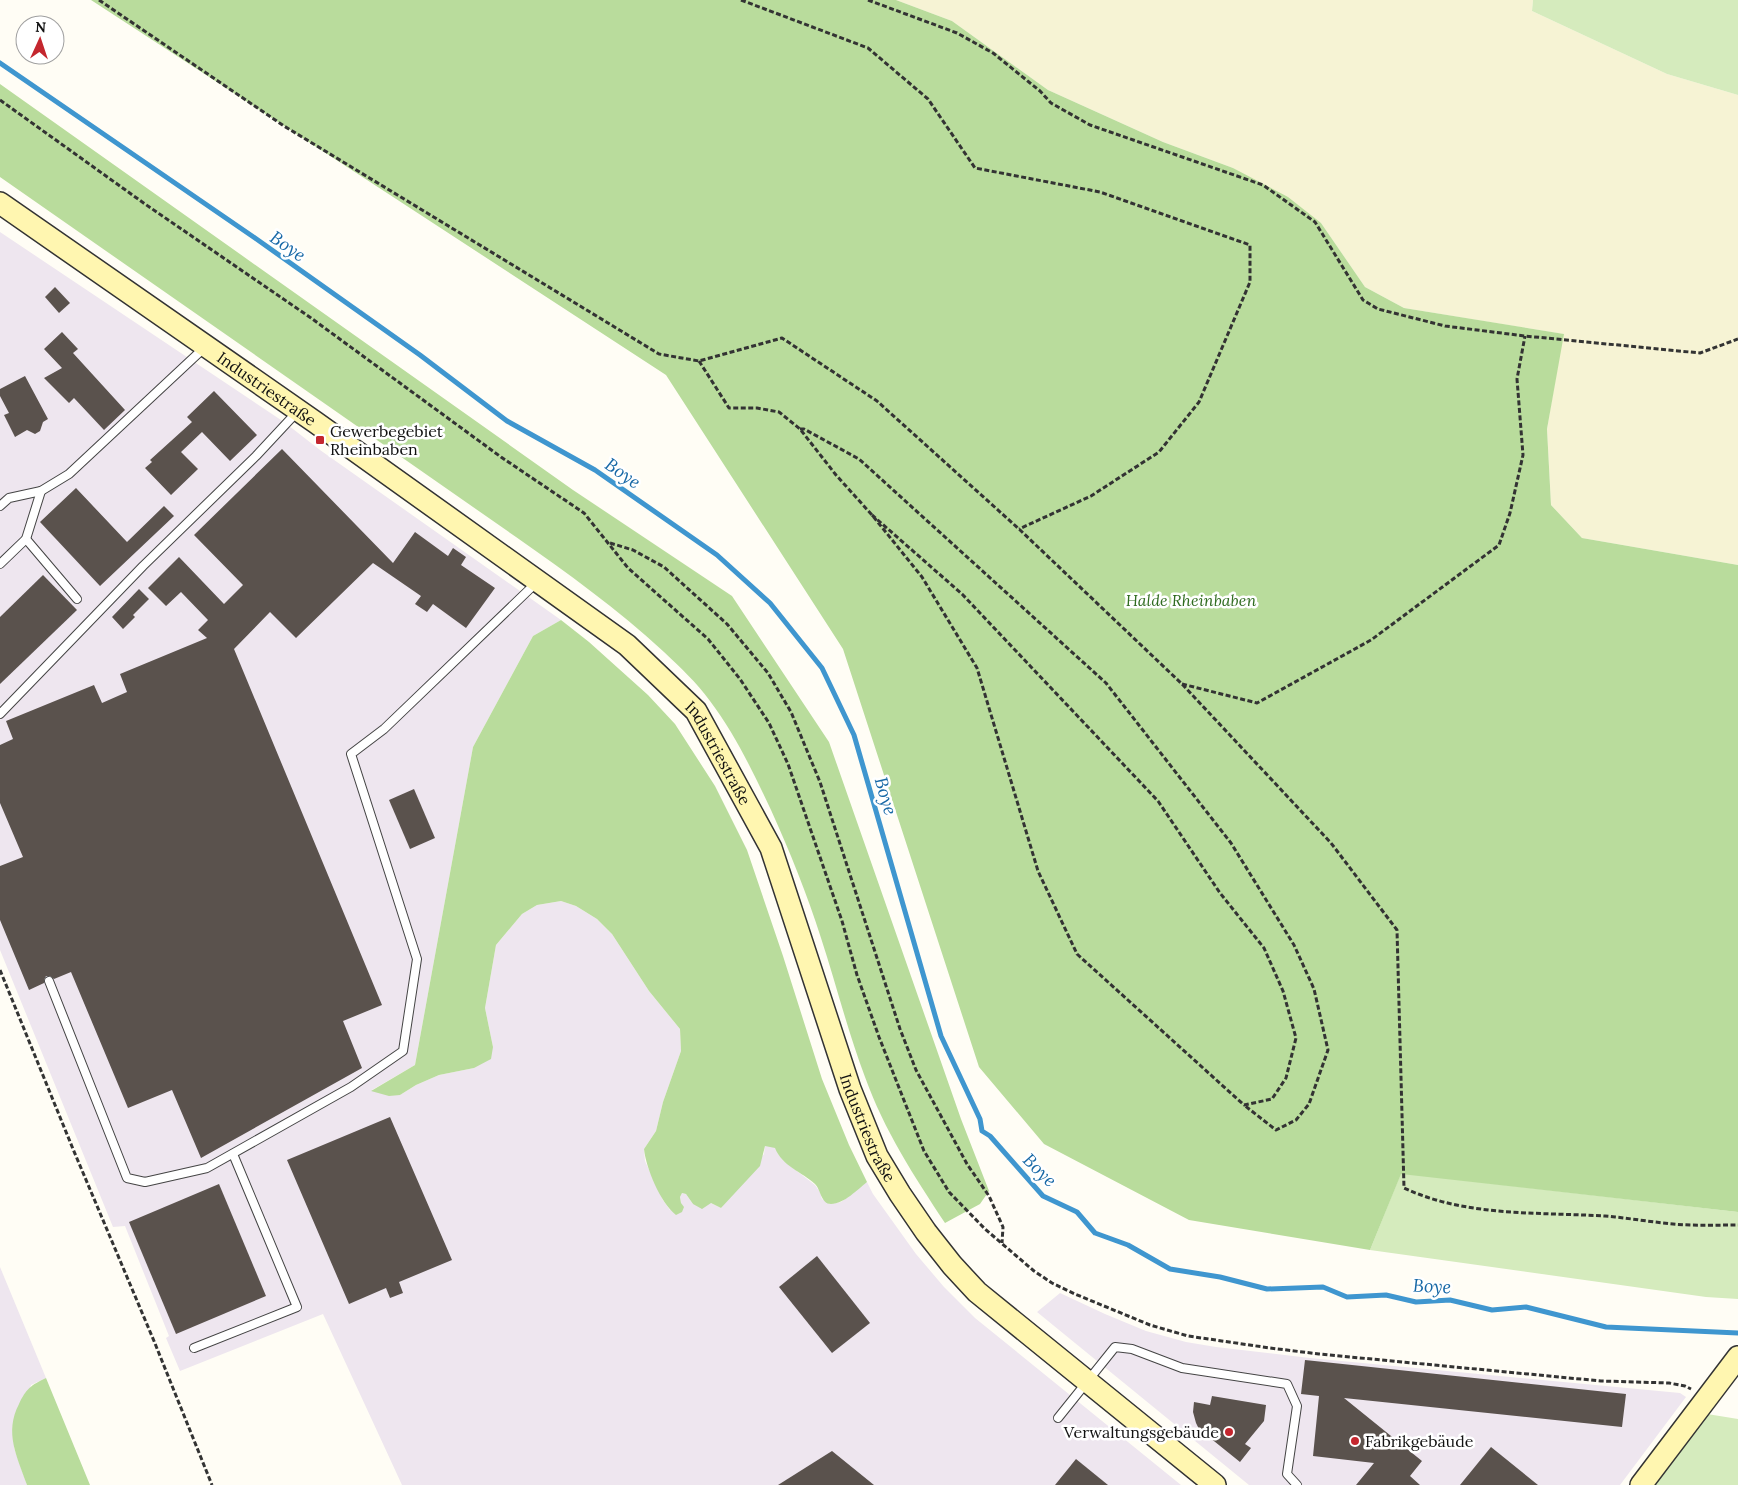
<svg xmlns="http://www.w3.org/2000/svg" width="1738" height="1485" font-family="Lora,serif">
<rect width="100%" height="100%" fill="#fffdf5"/>
<g fill="#eee6ef">
<path d="M 0,232 L 284,422 L 320,450 L 561,620 L 533,636 L 473,747 L 415,1065 L 372,1090 L 400,1095 L 416,1085 L 439,1075 L 474,1068 L 493,1047 L 485,1008 L 496,945 L 522,914 L 537,905 L 561,901 L 576,906 L 597,919 L 612,934 L 649,991 L 680,1029 L 681,1051 L 663,1102 L 656,1131 L 644,1149 L 645,1161 L 663,1200 L 670,1210 L 681,1203 L 680,1197 L 682,1193 L 686,1194 L 693,1204 L 711,1203 L 721,1208 L 764,1154 L 765,1145 L 776,1148 L 778,1154 L 784,1161 L 815,1185 L 820,1192 L 822,1199 L 830,1204 L 841,1202 L 867,1182 L 873,1194 L 916,1254 L 944,1287 L 975,1318 L 1181,1485 L 402,1485 L 323,1314 L 180,1371 L 166,1338 L 169,1336 L 125,1226 L 113,1227 L 0,950 Z"/>
<path d="M 0,1267 L 46,1378 L 31,1385 L 14,1448 L 27,1485 L 0,1485 Z"/>
<path d="M 1060,1293 L 1105,1314 L 1146,1331 L 1186,1342 L 1216,1347 L 1310,1358 L 1680,1393 L 1686,1397 L 1620,1485 L 1249,1485 L 1037,1312 Z"/>
</g>
<path fill="#f6f3d4" d="M 896,0 L 1533,0 L 1532,11 L 1667,74 L 1738,95 L 1738,565 L 1582,538 L 1551,505 L 1547,429 L 1563,334 L 1404,308 L 1365,287 L 1321,223 L 1233,168 L 1163,142 L 1048,90 L 952,21 Z"/>
<g fill="#d5ebbd">
<path d="M 1533,0 L 1738,0 L 1738,95 L 1667,74 L 1532,11 Z"/>
<path d="M 1401,1173 L 1738,1212 L 1738,1299 L 1706,1297 L 1370,1250 Z"/>
<path d="M 1701,1413 L 1738,1419 L 1738,1485 L 1645,1485 Z"/>
</g>
<g fill="#b9dc9c">
<path d="M 91,0 L 896,0 L 952,21 L 1048,90 L 1163,142 L 1233,168 L 1288,197 L 1321,223 L 1365,287 L 1404,308 L 1564,334 L 1547,429 L 1551,505 L 1582,538 L 1738,565 L 1738,1212 L 1401,1174 L 1370,1250 L 1189,1220 L 1044,1144 L 979,1067 L 843,649 L 666,375 Z"/>
<path d="M 0,84 L 573,490 L 732,596 L 829,742 L 961,1119 L 989,1191 L 980,1204 L 945,1223 C 914,1176 884,1130 865,1077 C 848,1032 836,984 821,938 C 807,894 790,852 771,810 C 753,772 735,734 710,701 C 696,682 681,668 664,652 C 618,609 567,573 516,537 L 0,177 Z"/>
<path d="M 561,620 L 589,642 L 648,695 L 675,724 L 715,786 L 747,850 L 783,956 L 822,1079 L 849,1145 L 867,1182 C 858,1189 844,1204 831,1204 C 821,1204 821,1190 815,1184 C 802,1172 782,1166 775,1148 L 765,1146 L 760,1166 L 721,1208 L 711,1203 L 702,1209 L 693,1204 L 686,1194 L 682,1193 L 680,1197 L 681,1203 L 684,1207 L 682,1212 L 676,1215 C 660,1202 646,1168 644,1149 L 656,1131 L 663,1102 L 681,1051 L 680,1029 L 649,991 L 612,934 L 597,919 L 576,906 L 561,901 L 537,905 L 522,914 L 496,945 L 485,1008 L 493,1047 L 491,1059 L 474,1068 L 439,1075 L 416,1085 L 400,1095 L 389,1096 L 371,1091 L 415,1065 L 473,747 L 533,636 Z"/>
<path d="M 46,1378 L 90,1485 L 27,1485 C 17,1456 4,1433 19,1404 C 26,1389 31,1385 46,1378 Z"/>
</g>
<g fill="none" stroke-linecap="round" stroke-linejoin="round">
<path stroke="#3f96cf" stroke-width="5" d="M 0,63 L 255,238 L 420,355 L 507,421 L 595,470 L 717,555 L 770,603 L 822,668 L 854,735 L 941,1036 L 980,1119 L 982,1131 L 990,1136 L 1043,1196 L 1077,1212 L 1095,1233 L 1128,1245 L 1170,1269 L 1220,1277 L 1267,1289 L 1323,1287 L 1347,1297 L 1386,1295 L 1416,1302 L 1450,1300 L 1492,1310 L 1526,1307 L 1606,1327 L 1738,1333"/>
</g>
<g fill="#5a524d">
<path d="M 55,287 L 70,303 L 59,313 L 45,297 Z"/>
<path d="M 62,332 L 78,349 L 73,353 L 125,410 L 104,430 L 74,398 L 69,403 L 44,378 L 62,368 L 44,349 Z"/>
<path d="M 25,376 L 48,419 L 43,422 L 40,431 L 35,434 L 27,430 L 15,437 L 4,415 L 9,413 L 0,396 L 0,389 Z"/>
<path d="M 214,391 L 257,435 L 230,461 L 202,432 L 181,452 L 198,469 L 171,495 L 145,468 L 152,462 L 150,460 L 192,422 L 187,417 Z"/>
<path d="M 282,449 L 393,563 L 415,532 L 448,556 L 453,548 L 466,557 L 461,565 L 495,588 L 466,628 L 433,604 L 427,612 L 415,604 L 421,596 L 373,563 L 296,638 L 270,612 L 234,649 L 382,1005 L 343,1021 L 362,1068 L 201,1158 L 172,1090 L 128,1108 L 71,972 L 54,979 L 50,976 L 46,976 L 44,980 L 44,983 L 29,990 L 0,920 L 0,866 L 23,857 L 0,803 L 0,745 L 13,739 L 6,721 L 94,685 L 102,703 L 127,692 L 120,674 L 207,638 L 198,630 L 208,620 L 181,592 L 166,606 L 148,588 L 179,557 L 224,604 L 243,585 L 194,535 Z"/>
<path d="M 76,488 L 127,542 L 164,506 L 174,516 L 100,586 L 40,522 Z"/>
<path d="M 43,575 L 77,610 L 0,684 L 0,617 Z"/>
<path d="M 139,589 L 149,599 L 133,615 L 135,617 L 123,629 L 112,617 Z"/>
<path d="M 414,789 L 435,838 L 410,849 L 389,800 Z"/>
<path d="M 390,1117 L 452,1260 L 399,1282 L 403,1293 L 390,1298 L 386,1288 L 349,1304 L 287,1160 Z"/>
<path d="M 219,1184 L 266,1296 L 176,1334 L 129,1222 Z"/>
<path d="M 817,1256 L 870,1323 L 832,1353 L 779,1287 Z"/>
<path d="M 1305,1360 L 1626,1394 L 1622,1427 L 1344,1398 L 1422,1461 L 1410,1476 L 1420,1485 L 1356,1485 L 1374,1463 L 1313,1456 L 1319,1396 L 1301,1394 Z"/>
<path d="M 1212,1396 L 1266,1405 L 1264,1421 L 1245,1444 L 1251,1448 L 1240,1462 L 1199,1429 L 1196,1423 L 1193,1412 L 1194,1402 L 1210,1405 Z"/>
<path d="M 1491,1447 L 1538,1485 L 1460,1485 Z"/>
<path d="M 832,1451 L 874,1485 L 778,1485 Z"/>
<path d="M 1076,1459 L 1108,1485 L 1055,1485 Z"/>
</g>
<g fill="none" stroke-linecap="round" stroke-linejoin="round">
<defs>
<g id="lane">
<path d="M 0,506 L 9,498 L 41,491 L 69,474 L 204,348"/>
<path d="M 26,539 L 77,599"/>
<path d="M 0,564 L 26,539 L 41,491"/>
<path d="M 0,714 L 143,566 L 256,456 L 297,412"/>
<path d="M 49,981 L 127,1178 L 145,1182 L 207,1168 L 351,1087 L 403,1051 L 417,959 L 351,754 L 384,729 L 536,583"/>
<path d="M 194,1348 L 297,1307 L 233,1154"/>
<path d="M 1058,1418 L 1115,1347 L 1132,1349 L 1182,1368 L 1287,1384 L 1297,1406 L 1287,1474 L 1297,1485"/>
</g>
<g id="secondary">
<path id="s1" d="M 0,203 L 315,422 L 627,645 L 696,711 L 771,848 L 850,1089 L 877,1156 L 900,1194 L 926,1232 L 952,1265 L 977,1292 L 1215,1485"/>
<path d="M 1641,1485 L 1738,1357"/>
</g>
</defs>
<use href="#lane" stroke="#444" stroke-width="10"/>
<use href="#secondary" stroke="#333" stroke-width="24"/>
<g stroke="#333" stroke-width="3" stroke-dasharray="5 2.5" stroke-linecap="butt">
<path d="M 99,0 L 284,126 L 659,354 L 699,361 L 782,338 L 877,401 L 1019,529 L 1182,684 L 1331,843 L 1397,930 L 1404,1188 C 1466,1217 1538,1212 1605,1216 C 1628,1218 1651,1222 1673,1224 C 1695,1226 1717,1225 1738,1225"/>
<path d="M 741,0 L 868,48 L 928,99 L 975,168 L 1100,192 L 1250,245 L 1250,282 L 1199,402 L 1159,452 L 1091,496 L 1019,529"/>
<path d="M 868,0 L 957,33 L 993,53 L 1040,91 L 1051,103 L 1090,125 L 1263,185 L 1315,222 L 1363,300 L 1378,309 L 1445,326 L 1525,336 L 1700,353 L 1738,339"/>
<path d="M 0,100 L 145,204 L 311,318 L 501,457 L 584,513 L 628,568 L 708,639 L 740,679 L 769,723 L 788,764 L 842,921 L 857,975 L 879,1037 L 924,1151 L 949,1192 L 985,1229 L 1034,1271 L 1052,1283 L 1075,1294 L 1150,1325 L 1188,1336 L 1270,1348 L 1319,1354 L 1601,1381 L 1669,1383 L 1685,1386 L 1691,1389"/>
<path d="M 699,361 L 729,408 L 757,408 L 779,412 L 800,429 L 836,475 L 872,515 L 922,577 L 977,668 L 1038,871 L 1077,954 L 1244,1105 L 1272,1099 L 1286,1078 L 1296,1038 L 1283,991 L 1264,948 L 1220,893 L 1158,801 L 962,594 L 872,515"/>
<path d="M 800,429 L 804,429 L 859,459 L 1106,683 L 1231,843 L 1294,945 L 1314,989 L 1328,1050 L 1309,1104 L 1296,1120 L 1276,1130 L 1244,1105"/>
<path d="M 610,543 L 633,550 L 664,567 L 727,624 L 768,673 L 791,712 L 820,782 L 900,1029 L 916,1070 L 967,1164 L 989,1196 L 1003,1227 L 1002,1243"/>
<path d="M 1182,684 L 1257,703 L 1371,640 L 1499,545 L 1510,513 L 1523,455 L 1517,379 L 1525,336"/>
<path d="M 0,970 L 73,1149 L 154,1341 L 212,1485"/>
</g>
<use href="#lane" stroke="#fff" stroke-width="8"/>
<use href="#secondary" stroke="#fff6b0" stroke-width="21"/>
</g>
<g fill="#c4262e" stroke="#fff" stroke-width="2">
<rect x="315" y="435" width="10" height="10" rx="2.5"/>
<circle cx="1229" cy="1432" r="5"/>
<circle cx="1355" cy="1441" r="5"/>
</g>
<g text-anchor="middle" dominant-baseline="central" stroke-width="5" stroke-linejoin="round" paint-order="stroke">
<g font-size="16" fill="#111" stroke="#fff">
<text stroke="none"><textPath href="#s1" startOffset="325">Industriestraße</textPath></text>
<text stroke="none"><textPath href="#s1" startOffset="910">Industriestraße</textPath></text>
<text stroke="none"><textPath href="#s1" startOffset="1315">Industriestraße</textPath></text>
</g>
<g font-size="16" fill="#111" stroke="#fff" text-anchor="start">
<text x="330" y="431">Gewerbegebiet<tspan x="330" dy="18">Rheinbaben</tspan></text>
<text x="1219" y="1432" text-anchor="end">Verwaltungsgebäude</text>
<text x="1365" y="1441">Fabrikgebäude</text>
</g>
<g font-size="16" font-style="italic" fill="#2f6b1f" stroke="#fff">
<text x="1191" y="600">Halde Rheinbaben</text>
</g>
<g font-size="18" font-style="italic" fill="#1768a6" stroke="#fff">
<text transform="translate(288 246) rotate(35)">Boye</text>
<text transform="translate(623 473) rotate(35)">Boye</text>
<text transform="translate(886 796) rotate(74)">Boye</text>
<text transform="translate(1040 1170) rotate(45)">Boye</text>
<text transform="translate(1432 1286) rotate(3)">Boye</text>
</g>
</g>
<g transform="translate(40 40) rotate(3)"><circle r="24" fill="#ffffff" stroke="#a0a0a0"/>
<path d="M0-4L9 19L0 12L-9 19Z" fill="#c4262e"/>
<text y="-8" font-size="14" font-weight="bold" text-anchor="middle" fill="#111111">N</text>
</g>
</svg>
